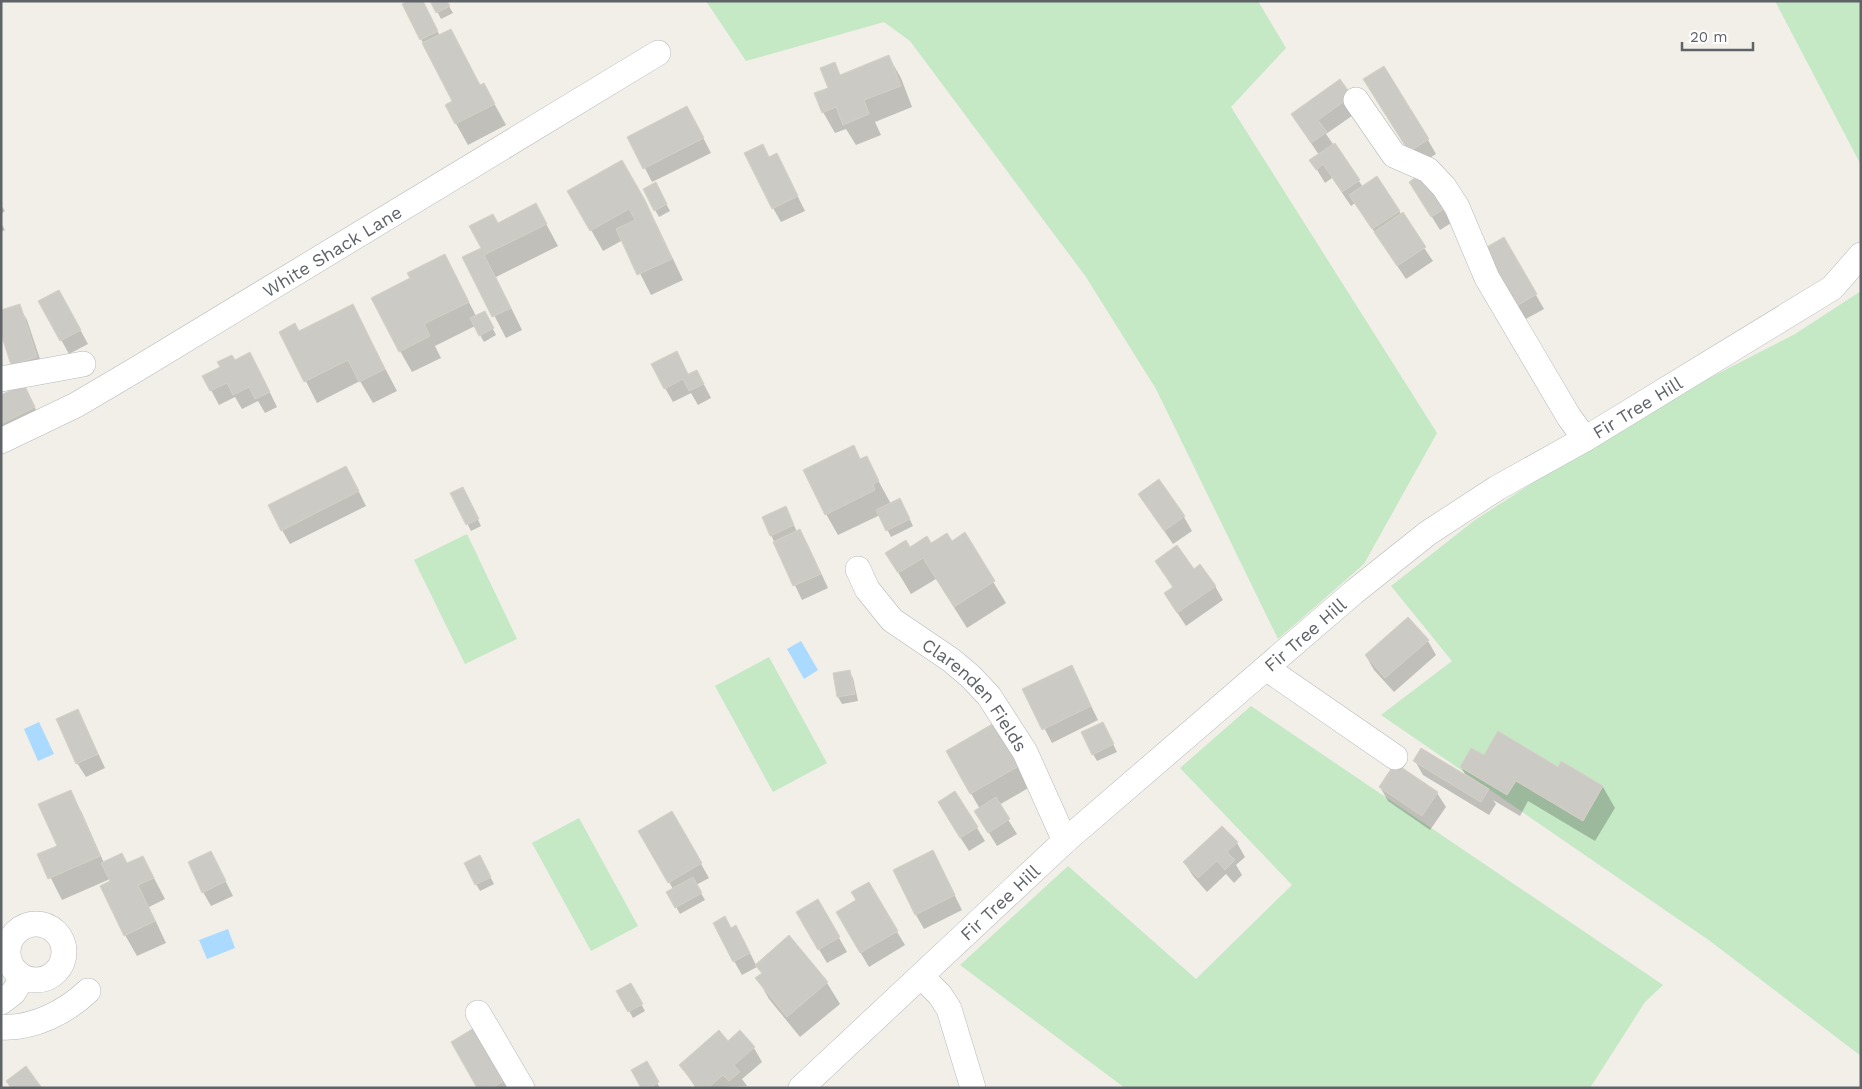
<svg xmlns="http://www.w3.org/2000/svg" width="1862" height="1089" font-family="'Work Sans',sans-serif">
<rect width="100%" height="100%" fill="#f1efe8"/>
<g fill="#c5e8c5">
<path d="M 706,1 L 1258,1 L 1286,48 L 1231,107 L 1437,433 L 1364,564 L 1278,639 L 1156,389 L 1086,277 L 910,41 L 884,22 L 746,61 Z"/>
<path d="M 1775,1 L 1861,1 L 1861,165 Z"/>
<path d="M 1861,291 L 1861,1056 L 1710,941 L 1381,715 L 1452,661 L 1391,586 L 1475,520 L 1643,412 L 1795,334 Z"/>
<path d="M 467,534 L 517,639 L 465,664 L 414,560 Z"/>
<path d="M 769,657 L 827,763 L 773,792 L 715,686 Z"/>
<path d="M 1251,706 L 1663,985 L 1645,1002 L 1590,1088 L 1125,1088 L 960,965 L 1068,866 L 1196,979 L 1292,885 L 1180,768 Z"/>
<path d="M 579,818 L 638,926 L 591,951 L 532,843 Z"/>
</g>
<g fill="#aadaff">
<path d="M 801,641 L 818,670 L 804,679 L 787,649 Z"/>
<path d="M 39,722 L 54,754 L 38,761 L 24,729 Z"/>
<path d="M 228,929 L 235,948 L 207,959 L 199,940 Z"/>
</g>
<g fill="#0003">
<path d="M 432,1 L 446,1 L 453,13 L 441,19 Z"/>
<path d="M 427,11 L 440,36 L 480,86 L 484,85 L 506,125 L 468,145 L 446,106 L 454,102 L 421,39 Z"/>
<path d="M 889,57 L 901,78 L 912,107 L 875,122 L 881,135 L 856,145 L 846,129 L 835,133 L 823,112 L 834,64 L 841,76 Z"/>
<path d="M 1365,79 L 1428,140 L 1436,154 L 1418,165 Z"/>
<path d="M 1339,81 L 1359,111 L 1326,134 L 1363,187 L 1399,211 L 1433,261 L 1406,279 L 1355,203 L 1351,206 L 1332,178 L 1325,183 L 1311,160 L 1319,155 L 1292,115 Z"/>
<path d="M 695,122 L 711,153 L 652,182 L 629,137 Z"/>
<path d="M 769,158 L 784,169 L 805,211 L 781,222 L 773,208 Z"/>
<path d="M 622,162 L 656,223 L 683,280 L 651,295 L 623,240 L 603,251 L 569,191 Z"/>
<path d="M 659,190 L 670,211 L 659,217 L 655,210 Z"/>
<path d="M 1419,196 L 1443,209 L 1451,223 L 1440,230 Z"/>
<path d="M 1,205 L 5,211 L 1,214 Z"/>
<path d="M 536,205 L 558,246 L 496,277 L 522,330 L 506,338 L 464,258 L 482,248 L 498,224 Z"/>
<path d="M 1,223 L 5,230 L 1,232 Z"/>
<path d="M 1504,239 L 1544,309 L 1522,321 L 1482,252 Z"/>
<path d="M 456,277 L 476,316 L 488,319 L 496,335 L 484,342 L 475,326 L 435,346 L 441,358 L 412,372 L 400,351 Z"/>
<path d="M 59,291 L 88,344 L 69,354 L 40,302 Z"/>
<path d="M 19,306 L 27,320 L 44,371 L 12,365 Z"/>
<path d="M 352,306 L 397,391 L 373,403 L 360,381 L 317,403 L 281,332 L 299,333 Z"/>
<path d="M 235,362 L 258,368 L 277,407 L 265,413 L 258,401 L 242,409 L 235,397 L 219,405 L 204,377 Z"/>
<path d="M 697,371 L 711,398 L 698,405 L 691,393 L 673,402 L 665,388 Z"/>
<path d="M 1,397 L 31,400 L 42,422 L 1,440 Z"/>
<path d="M 866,458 L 891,504 L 904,507 L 913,526 L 891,537 L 880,515 L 838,535 L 826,514 L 861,460 Z"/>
<path d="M 354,482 L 366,506 L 290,544 L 282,530 Z"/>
<path d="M 452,494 L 466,495 L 481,526 L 471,531 Z"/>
<path d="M 1139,494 L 1184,517 L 1192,531 L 1173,544 Z"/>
<path d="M 789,514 L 797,532 L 800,531 L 808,545 L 828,588 L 802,600 L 771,535 Z"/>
<path d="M 964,534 L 1006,603 L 967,628 L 936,579 L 911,594 L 887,554 L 952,542 Z"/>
<path d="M 1156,561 L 1194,571 L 1215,586 L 1223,600 L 1186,626 L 1165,594 L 1173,588 Z"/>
<path d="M 1428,641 L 1436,655 L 1394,692 L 1374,670 L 1366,656 Z"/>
<path d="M 849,671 L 853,678 L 858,701 L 842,704 L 838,697 L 834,674 Z"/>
<path d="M 1079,681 L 1098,720 L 1052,743 L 1024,689 Z"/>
<path d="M 78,710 L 105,768 L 86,777 L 77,763 Z"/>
<path d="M 993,725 L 1030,787 L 999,805 L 1017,834 L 997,846 L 984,825 L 980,809 L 947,752 Z"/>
<path d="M 1106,730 L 1117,752 L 1097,761 L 1093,754 Z"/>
<path d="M 1484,757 L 1558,769 L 1562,763 L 1603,787 L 1615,808 L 1595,841 L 1528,801 L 1520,816 L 1493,800 L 1496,804 L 1489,815 L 1423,775 L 1415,761 L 1467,778 L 1461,767 Z"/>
<path d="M 1395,765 L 1437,793 L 1446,807 L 1430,830 L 1388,801 L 1380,787 Z"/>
<path d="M 70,792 L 82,813 L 104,863 L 128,865 L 143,857 L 165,899 L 149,907 L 166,943 L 137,956 L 125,935 L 110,879 L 62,900 L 39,855 L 58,846 Z"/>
<path d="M 672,813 L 709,878 L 696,885 L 705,900 L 680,914 L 668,892 L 673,889 L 640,831 Z"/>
<path d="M 947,817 L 977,828 L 985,841 L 969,851 Z"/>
<path d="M 1237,843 L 1245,857 L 1236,865 L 1242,875 L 1234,883 L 1226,874 L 1207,892 L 1193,876 L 1184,862 Z"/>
<path d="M 211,852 L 233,896 L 211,906 L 203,892 Z"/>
<path d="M 933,852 L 962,910 L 924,929 L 916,915 Z"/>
<path d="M 483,863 L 494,884 L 480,891 L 476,884 Z"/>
<path d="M 868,884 L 905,945 L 869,967 L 837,913 L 858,901 Z"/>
<path d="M 818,901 L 847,952 L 827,963 L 797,912 Z"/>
<path d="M 731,929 L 744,941 L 756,965 L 789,937 L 827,983 L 840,1004 L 800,1037 L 769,999 L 757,978 L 762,974 L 757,967 L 742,975 L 734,961 Z"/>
<path d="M 630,984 L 645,1011 L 633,1018 L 618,991 Z"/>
<path d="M 452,1042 L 513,1088 L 479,1088 Z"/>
<path d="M 728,1043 L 754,1048 L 762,1062 L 742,1079 L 747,1086 L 696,1088 L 680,1065 Z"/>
<path d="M 646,1063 L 660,1088 L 642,1088 Z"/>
</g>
<g fill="#cccac5" stroke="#d6d1c6">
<path d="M 408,1 L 423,1 L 438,31 L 420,40 L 402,4 Z"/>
<path d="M 430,1 L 447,1 L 450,6 L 436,13 Z"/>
<path d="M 451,29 L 480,85 L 484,83 L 495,104 L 455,124 L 445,105 L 452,101 L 422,43 Z"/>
<path d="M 889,55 L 901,86 L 864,100 L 869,114 L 843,125 L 836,107 L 822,113 L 814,93 L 828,88 L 820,68 L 835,62 L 840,75 Z"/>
<path d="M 1384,66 L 1429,139 L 1409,152 L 1363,79 Z"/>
<path d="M 1340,79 L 1352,96 L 1318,120 L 1327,132 L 1311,143 L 1291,114 Z"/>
<path d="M 687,106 L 704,138 L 643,169 L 627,137 Z"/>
<path d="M 1335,143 L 1360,180 L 1342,192 L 1323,164 L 1316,170 L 1309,160 Z"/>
<path d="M 763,144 L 769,157 L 777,153 L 798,196 L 772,209 L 744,153 Z"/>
<path d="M 622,160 L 645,200 L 672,259 L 637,275 L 616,229 L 635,220 L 629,209 L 590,231 L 567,191 Z"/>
<path d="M 1422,173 L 1444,209 L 1431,217 L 1409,182 Z"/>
<path d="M 1377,176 L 1400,211 L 1372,229 L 1349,195 Z"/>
<path d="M 656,182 L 667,204 L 654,211 L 643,189 Z"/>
<path d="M 536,203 L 547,224 L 484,255 L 511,308 L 492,317 L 462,257 L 481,248 L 469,226 L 493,214 L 498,223 Z"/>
<path d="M 1403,212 L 1426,247 L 1397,266 L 1374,232 Z"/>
<path d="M 1504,237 L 1537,294 L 1513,308 L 1480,251 Z"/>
<path d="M 445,254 L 469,302 L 424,324 L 430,336 L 399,352 L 371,298 L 410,278 L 407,273 Z"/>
<path d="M 59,290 L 81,330 L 60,341 L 38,301 Z"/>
<path d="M 20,304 L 37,357 L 11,365 L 1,334 L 1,310 Z"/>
<path d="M 353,304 L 385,369 L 359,382 L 348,360 L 304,382 L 279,332 L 295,323 L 299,331 Z"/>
<path d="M 485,311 L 494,328 L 479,336 L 470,318 Z"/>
<path d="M 677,351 L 688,374 L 697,370 L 704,384 L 689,391 L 683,379 L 664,389 L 651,364 Z"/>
<path d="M 250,352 L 270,392 L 255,399 L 249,387 L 233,395 L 227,383 L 210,391 L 202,376 L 220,367 L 217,362 L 232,355 L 235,360 Z"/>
<path d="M 24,384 L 35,407 L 1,424 L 1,395 Z"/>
<path d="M 854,445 L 860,459 L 867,456 L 879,481 L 873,484 L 875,490 L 825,515 L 803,470 Z"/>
<path d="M 346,466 L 359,491 L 281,531 L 268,505 Z"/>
<path d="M 1159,479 L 1185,516 L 1164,531 L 1138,494 Z"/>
<path d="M 463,487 L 479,519 L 466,525 L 450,493 Z"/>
<path d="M 900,498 L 910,519 L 886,531 L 876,510 Z"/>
<path d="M 786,506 L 794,525 L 770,536 L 762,517 Z"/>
<path d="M 800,529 L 821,574 L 793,586 L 773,542 Z"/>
<path d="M 965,532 L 995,581 L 954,607 L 923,558 L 898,573 L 885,553 L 906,540 L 910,547 L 927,536 L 931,543 L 947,533 L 952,541 Z"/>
<path d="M 1177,545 L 1194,569 L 1200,564 L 1216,586 L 1177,613 L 1164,593 L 1173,587 L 1155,561 Z"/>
<path d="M 1408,617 L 1429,640 L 1385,678 L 1365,655 Z"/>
<path d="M 1072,665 L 1091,706 L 1042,730 L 1022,689 Z"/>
<path d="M 850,670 L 855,694 L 837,697 L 833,673 Z"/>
<path d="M 78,709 L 98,754 L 76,764 L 56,719 Z"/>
<path d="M 1103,722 L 1114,744 L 1092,755 L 1081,732 Z"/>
<path d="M 994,723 L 1019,766 L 970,794 L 946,751 Z"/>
<path d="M 1498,731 L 1558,767 L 1561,761 L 1603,786 L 1583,821 L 1516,781 L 1507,795 L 1460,767 L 1471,748 L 1484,755 Z"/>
<path d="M 1421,748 L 1489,789 L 1481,802 L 1413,761 Z"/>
<path d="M 1395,763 L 1438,792 L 1422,816 L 1379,787 Z"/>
<path d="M 71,790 L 100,856 L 48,879 L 37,854 L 57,846 L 38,804 Z"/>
<path d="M 955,791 L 978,827 L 960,838 L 938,802 Z"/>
<path d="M 996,797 L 1010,819 L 988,833 L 974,811 Z"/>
<path d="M 672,811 L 702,863 L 668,883 L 638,831 Z"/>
<path d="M 1222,826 L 1238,842 L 1227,852 L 1235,860 L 1225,870 L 1217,861 L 1198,878 L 1183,862 Z"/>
<path d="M 933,850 L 955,895 L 915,915 L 893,870 Z"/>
<path d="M 211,851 L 226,881 L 202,893 L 188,862 Z"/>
<path d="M 122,853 L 127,863 L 143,856 L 154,878 L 138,885 L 155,921 L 124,936 L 100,886 L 110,881 L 101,863 Z"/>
<path d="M 480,855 L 491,877 L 475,885 L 464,863 Z"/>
<path d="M 693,877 L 702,893 L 675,908 L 666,892 Z"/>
<path d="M 869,882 L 898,931 L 860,953 L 836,912 L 856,900 L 851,892 Z"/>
<path d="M 818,899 L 840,937 L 818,950 L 796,912 Z"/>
<path d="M 725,916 L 731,928 L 736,925 L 750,953 L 733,962 L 713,923 Z"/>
<path d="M 789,935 L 828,982 L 787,1017 L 755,978 L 762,973 L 755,965 Z"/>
<path d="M 631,983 L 643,1004 L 628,1012 L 616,991 Z"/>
<path d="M 479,1025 L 509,1078 L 492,1088 L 477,1088 L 451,1042 Z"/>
<path d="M 719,1030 L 728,1041 L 740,1030 L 755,1047 L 734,1065 L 740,1072 L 729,1081 L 723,1075 L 708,1088 L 698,1088 L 679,1065 Z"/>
<path d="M 647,1061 L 659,1082 L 650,1088 L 641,1088 L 631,1070 Z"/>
<path d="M 26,1066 L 42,1088 L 11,1088 L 6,1081 Z"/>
</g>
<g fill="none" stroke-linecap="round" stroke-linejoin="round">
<defs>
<g id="minor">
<path d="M 1356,100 L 1394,155 L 1428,170 L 1444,187 L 1457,207 L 1487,278 L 1569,417 L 1585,439"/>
<path d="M 1,379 L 83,364"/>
<path id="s1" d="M 1,441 L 76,405 L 137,369 L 658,53"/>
<path id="s2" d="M 858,569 L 867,589 L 892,620 L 951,660 L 970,676 L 989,696 L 1025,752 L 1065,841"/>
<path d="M 1266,668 L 1395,757"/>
<circle cx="36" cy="952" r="28"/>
<path d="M 921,976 L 940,995 L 949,1009 L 973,1088"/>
<path d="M 1,1002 L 13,993 L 23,977"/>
<path d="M 478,1013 L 522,1088"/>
<path d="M 1,1027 C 33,1029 66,1012 88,991"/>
<path id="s3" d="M 801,1088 L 1065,841 L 1354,592 L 1428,533 L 1497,488 L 1585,439 L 1832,288 L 1861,255"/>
</g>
</defs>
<use href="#minor" stroke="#b5b8bc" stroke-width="26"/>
<use href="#minor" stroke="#fff" stroke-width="25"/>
</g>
<g text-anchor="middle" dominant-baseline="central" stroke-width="4" stroke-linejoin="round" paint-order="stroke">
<g font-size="18" fill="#5f6368" stroke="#fff">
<text stroke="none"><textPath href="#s1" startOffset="382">White Shack Lane</textPath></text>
<text stroke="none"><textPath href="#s3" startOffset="1082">Fir Tree Hill</textPath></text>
<text stroke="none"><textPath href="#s3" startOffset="678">Fir Tree Hill</textPath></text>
<text stroke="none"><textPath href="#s2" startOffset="175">Clarenden Fields</textPath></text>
<text stroke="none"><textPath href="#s3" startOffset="272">Fir Tree Hill</textPath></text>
</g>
</g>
<rect width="1862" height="1089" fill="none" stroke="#5f6368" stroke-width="5"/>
<path d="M1682 42v8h71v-8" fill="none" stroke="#5f6368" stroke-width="2.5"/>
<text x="1690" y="42" font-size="15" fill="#5f6368" stroke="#ffffff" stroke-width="4" paint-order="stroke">20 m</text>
</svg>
